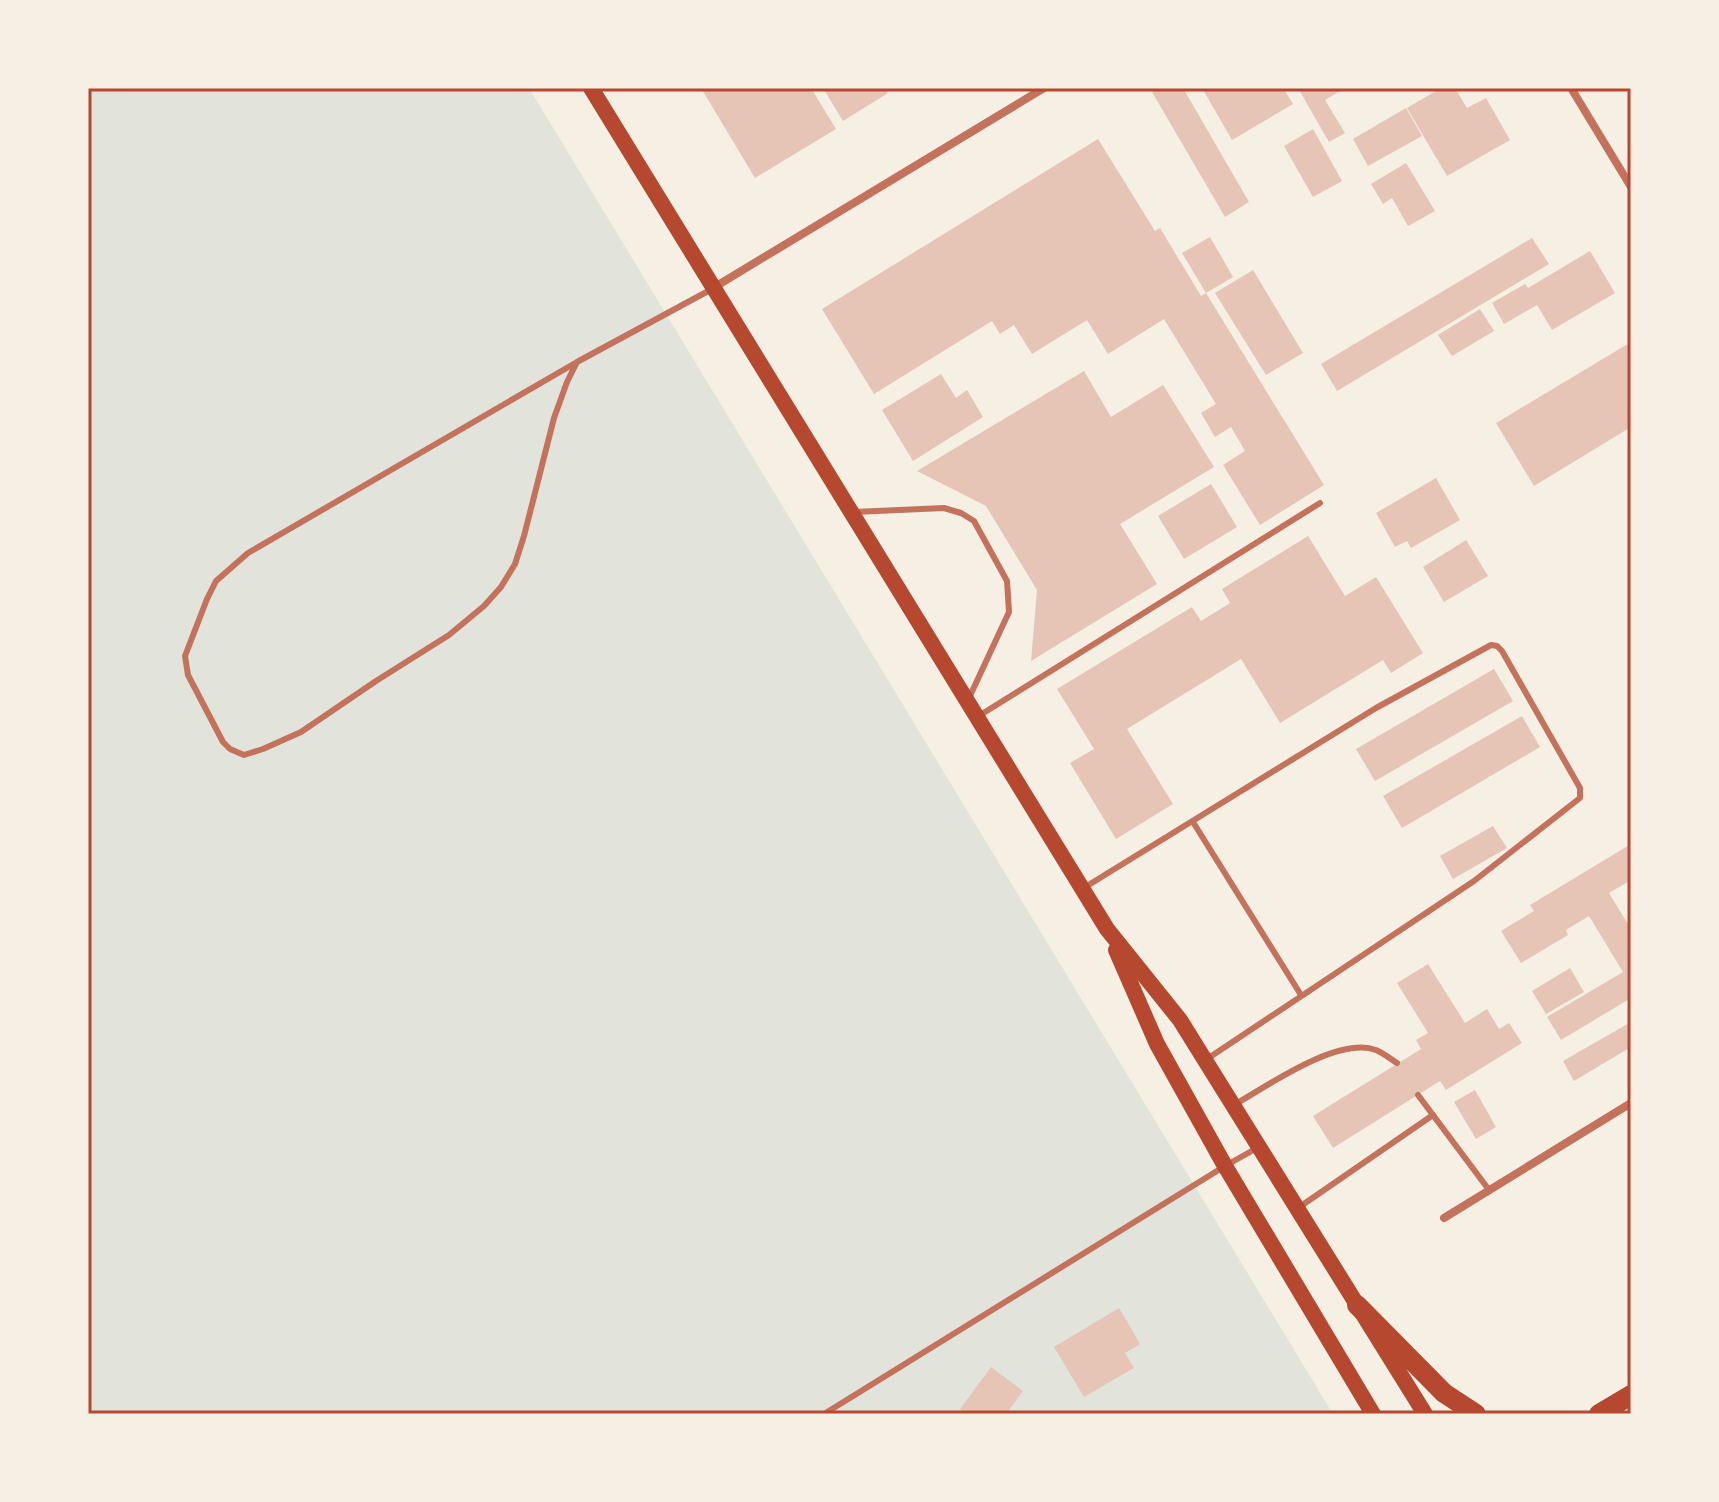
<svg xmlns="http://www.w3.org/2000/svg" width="1719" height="1502" font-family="'DejaVu Sans',sans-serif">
<rect width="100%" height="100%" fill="#f6efe4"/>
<path fill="#e2e4dc" d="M 88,88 L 529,88 L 1333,1414 L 88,1414 Z"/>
<g fill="#e6c5b7">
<path d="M 701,88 L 811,88 L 836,129 L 755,178 Z"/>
<path d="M 823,88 L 885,88 L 888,93 L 843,121 Z"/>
<path d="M 1158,88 L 1183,88 L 1249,202 L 1225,217 L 1152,92 Z"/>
<path d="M 1202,88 L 1283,88 L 1293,104 L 1232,140 Z"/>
<path d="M 1298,88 L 1345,88 L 1325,100 L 1345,133 L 1329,142 Z"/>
<path d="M 1441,88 L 1455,88 L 1467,108 L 1486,98 L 1510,140 L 1447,176 L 1407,108 Z"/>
<path d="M 1406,108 L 1422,136 L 1368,166 L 1353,139 Z"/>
<path d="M 1313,129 L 1342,181 L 1313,197 L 1284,146 Z"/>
<path d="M 1098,139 L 1155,231 L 1160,228 L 1201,296 L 1206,293 L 1324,485 L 1260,525 L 1223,465 L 1245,451 L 1231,427 L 1215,437 L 1201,413 L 1216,404 L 1164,319 L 1108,354 L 1087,320 L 1032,354 L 1014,325 L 1000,334 L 992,321 L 874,394 L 822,309 Z"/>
<path d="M 1406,163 L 1435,211 L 1408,226 L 1392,198 L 1383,204 L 1371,184 Z"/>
<path d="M 1210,237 L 1233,277 L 1206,293 L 1182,253 Z"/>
<path d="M 1532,238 L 1549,264 L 1337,391 L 1321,364 Z"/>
<path d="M 1590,251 L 1615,293 L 1552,330 L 1537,305 L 1504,324 L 1492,303 L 1525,284 L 1528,288 Z"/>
<path d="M 1253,270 L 1303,353 L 1266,375 L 1215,293 Z"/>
<path d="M 1480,309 L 1494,331 L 1452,356 L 1438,335 Z"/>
<path d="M 1631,342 L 1631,427 L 1534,486 L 1496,423 Z"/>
<path d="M 1084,371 L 1111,417 L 1163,385 L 1214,467 L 1120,524 L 1157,584 L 1031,661 L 1037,590 L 986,506 L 917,471 Z"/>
<path d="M 941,374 L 956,398 L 967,390 L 983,417 L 913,461 L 882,410 Z"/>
<path d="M 1436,478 L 1460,520 L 1411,548 L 1407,541 L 1395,547 L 1376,513 Z"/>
<path d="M 1211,484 L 1237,527 L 1184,559 L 1158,516 Z"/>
<path d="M 1308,536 L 1345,596 L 1376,577 L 1423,653 L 1391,673 L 1383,660 L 1280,723 L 1241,659 L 1127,729 L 1173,804 L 1116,839 L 1070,763 L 1094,749 L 1057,689 L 1192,607 L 1201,621 L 1230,603 L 1222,589 Z"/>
<path d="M 1466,540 L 1488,576 L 1444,602 L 1423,567 Z"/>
<path d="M 1494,669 L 1513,701 L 1375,781 L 1356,749 Z"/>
<path d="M 1522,716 L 1540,747 L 1402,828 L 1383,796 Z"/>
<path d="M 1493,826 L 1507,848 L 1453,879 L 1440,856 Z"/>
<path d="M 1631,844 L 1631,880 L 1609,893 L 1631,929 L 1631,998 L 1561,1040 L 1547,1017 L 1623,972 L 1589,916 L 1566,930 L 1568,935 L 1521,963 L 1501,931 L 1534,911 L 1530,905 Z"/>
<path d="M 1428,964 L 1465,1023 L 1487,1009 L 1499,1029 L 1509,1023 L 1522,1043 L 1446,1090 L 1440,1081 L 1333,1148 L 1313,1116 L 1421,1049 L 1416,1040 L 1428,1033 L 1397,983 Z"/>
<path d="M 1570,968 L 1584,992 L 1546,1014 L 1532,991 Z"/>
<path d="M 1631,1022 L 1631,1047 L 1574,1081 L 1563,1061 Z"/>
<path d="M 1475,1090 L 1496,1127 L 1476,1139 L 1454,1102 Z"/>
<path d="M 1119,1308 L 1140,1344 L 1125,1353 L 1134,1368 L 1084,1397 L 1054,1347 Z"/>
<path d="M 991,1367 L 1023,1391 L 1006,1414 L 967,1414 L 960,1409 Z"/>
</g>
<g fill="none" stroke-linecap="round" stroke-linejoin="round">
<g stroke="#c5725c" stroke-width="6">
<path d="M 577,362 L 567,382 L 554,418 L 524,536 L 515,564 L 501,587 L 484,606 L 449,635 L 376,681 L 301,732 L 263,749 L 244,755 L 230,749 L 223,742 L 188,675 L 185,656 L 207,599 L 216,581 L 248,553 L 577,362 L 712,289"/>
<path d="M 854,512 L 944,508 L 961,513 L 974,521 L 1007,581 L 1009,612 L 969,698"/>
<path d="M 977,717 L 1320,503"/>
<path d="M 1193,822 L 1301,995"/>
<path d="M 1082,889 L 1376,708 L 1491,645 L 1497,646 L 1502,651 L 1580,788 L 1580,798 L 1474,881 L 1207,1059"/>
<path d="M 1418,1095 L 1489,1190"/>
<path d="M 1234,1105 C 1267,1086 1338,1036 1376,1050 C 1383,1053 1391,1059 1397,1063"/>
<path d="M 1298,1208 L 1433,1115"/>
<path d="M 824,1414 L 1225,1166 L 1257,1148"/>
</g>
<g stroke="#c5725c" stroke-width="8">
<path d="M 1571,88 L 1631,187"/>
<path d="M 713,288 L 1044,88"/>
<path d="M 1444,1218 L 1631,1103"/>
</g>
<g stroke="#b5482f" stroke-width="16">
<path d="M 591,88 L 1107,929 L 1180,1020 L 1425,1414"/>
<path d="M 1116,950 L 1157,1044 L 1225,1166 L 1373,1414"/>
</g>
<g stroke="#b5482f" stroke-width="20">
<path d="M 1357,1305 L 1444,1393 L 1476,1414"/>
<path d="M 1599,1414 L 1631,1395"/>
</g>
</g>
<rect width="1719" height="1502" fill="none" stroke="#f6efe4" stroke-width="180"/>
<rect x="90" y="90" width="1539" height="1322" fill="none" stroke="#b5482f" stroke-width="3"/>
</svg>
